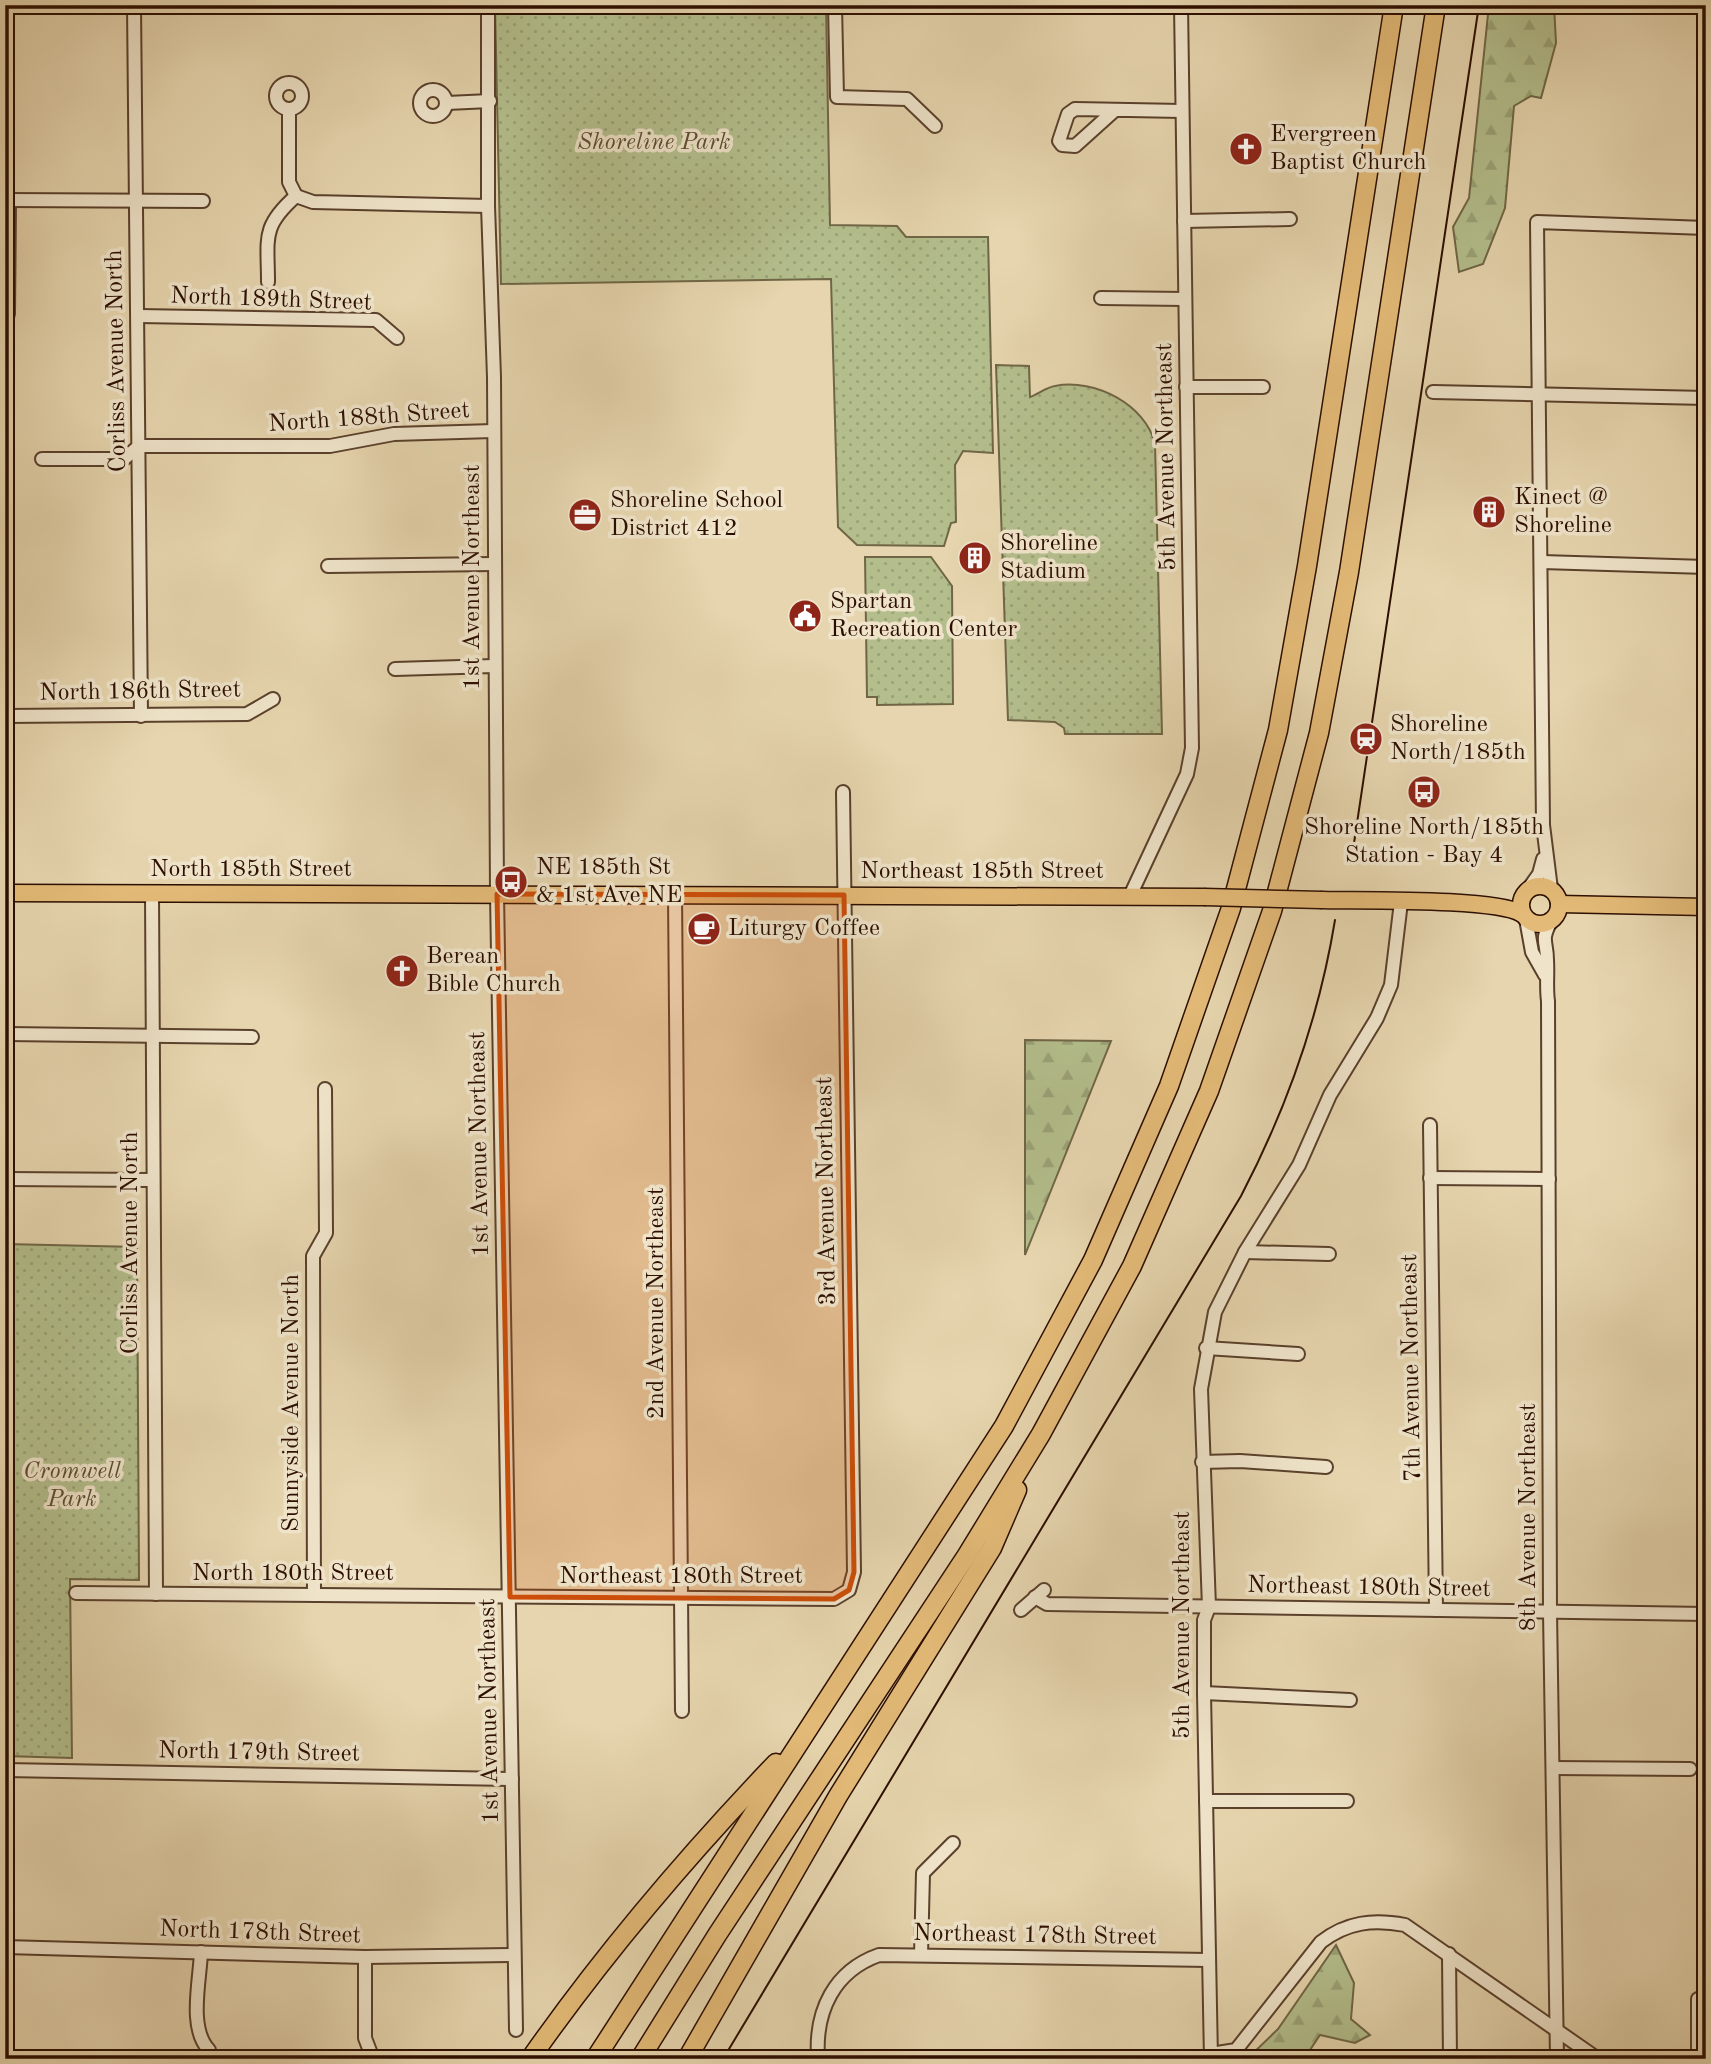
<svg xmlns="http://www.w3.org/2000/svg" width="1711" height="2064" font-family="'Old Standard TT',serif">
<defs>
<pattern id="forest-firs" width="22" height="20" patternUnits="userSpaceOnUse" patternTransform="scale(1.75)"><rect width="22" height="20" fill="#b3be8c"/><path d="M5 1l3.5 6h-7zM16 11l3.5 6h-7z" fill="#9aa277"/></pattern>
<pattern id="park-dots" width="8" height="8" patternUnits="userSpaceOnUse" patternTransform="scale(1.75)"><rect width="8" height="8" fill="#b3be8c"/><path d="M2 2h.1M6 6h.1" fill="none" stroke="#9aa277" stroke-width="1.8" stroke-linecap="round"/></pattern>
</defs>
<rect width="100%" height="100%" fill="#e6d5ae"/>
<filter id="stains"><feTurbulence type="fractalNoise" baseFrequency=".00286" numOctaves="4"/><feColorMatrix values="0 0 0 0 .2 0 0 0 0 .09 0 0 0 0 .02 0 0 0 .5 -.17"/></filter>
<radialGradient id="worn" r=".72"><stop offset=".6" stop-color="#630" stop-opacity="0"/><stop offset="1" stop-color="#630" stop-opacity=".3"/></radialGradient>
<g fill="url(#forest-firs)" stroke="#706646" stroke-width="2">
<path d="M 1489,5 L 1554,5 L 1556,43 L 1541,98 L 1531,96 L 1514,106 L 1505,208 L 1483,264 L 1459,272 L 1453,227 L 1469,198 Z"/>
<path d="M 1025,1040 L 1111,1041 L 1025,1255 Z"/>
<path d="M 1336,1945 L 1354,1983 L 1351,2019 L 1370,2035 L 1355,2043 L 1320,2035 L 1304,2059 L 1247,2059 L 1278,2029 Z"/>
</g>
<g fill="url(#park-dots)" stroke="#706646" stroke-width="2">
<path d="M 495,5 L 826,5 L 830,225 L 897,226 L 906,237 L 988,237 L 993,453 L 963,451 L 955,465 L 956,522 L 951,523 L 944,546 L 857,545 L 838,527 L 831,279 L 501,284 Z"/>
<path d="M 996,365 L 1029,366 L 1030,397 C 1038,394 1047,387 1055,386 C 1095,378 1146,405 1155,444 L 1162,734 L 1065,734 L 1064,728 L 1055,722 L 1008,720 Z"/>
<path d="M 865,557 L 931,557 L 952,586 L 953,704 L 877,705 L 877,697 L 867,697 Z"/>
<path d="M 5,1244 L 137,1247 L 139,1580 L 70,1579 L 72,1758 L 5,1756 Z"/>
</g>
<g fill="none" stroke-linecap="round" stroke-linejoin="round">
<defs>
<g id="minor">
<path d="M 134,5 L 141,716"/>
<path d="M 488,5 L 488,206 L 494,377 L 497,894 L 516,2030"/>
<path d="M 835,5 L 837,97 L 907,99 L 935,126"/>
<circle cx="289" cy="96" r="13"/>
<circle cx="433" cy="103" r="13"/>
<path d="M 447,103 L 490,101"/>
<path d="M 289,109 L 289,182 L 296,196"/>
<path d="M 1115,110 L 1075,146 L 1062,145 L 1059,141 L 1068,114 L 1075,109 L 1182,111"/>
<path d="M 5,200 L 203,201"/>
<path d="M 1184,221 L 1290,219"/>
<path d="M 268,282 C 268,238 261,227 296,196 L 313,202 L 488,206"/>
<path d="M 1101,298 L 1185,299"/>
<path d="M 8,314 L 9,201"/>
<path d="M 139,316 L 376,320 L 397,338"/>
<path d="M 1186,387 L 1263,387"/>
<path d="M 1433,392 L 1706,398"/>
<path d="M 42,459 L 124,459 L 139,446 L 330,446 L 394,434 L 493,431"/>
<path d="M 1542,562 L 1706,567"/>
<path d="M 328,566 L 494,564"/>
<path d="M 395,669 L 494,666"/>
<path d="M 5,716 L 247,714 L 273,699"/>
<path d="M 1529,888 L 1539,874 L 1543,859"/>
<path d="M 1551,889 L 1543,825 L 1537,222 L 1706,228"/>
<path d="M 152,893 L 156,1594"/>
<path d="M 675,894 L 682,1711"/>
<path d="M 1130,896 L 1187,774 L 1192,748 L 1181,5"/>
<path d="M 1526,919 L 1532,952 L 1545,975"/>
<path d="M 1551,921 C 1540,942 1547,940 1547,960 C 1548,974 1546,987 1548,1001 L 1550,1612 L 1557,2059"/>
<path d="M 6,1034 L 252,1037"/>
<path d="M 1430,1125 L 1436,1610"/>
<path d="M 1430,1178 L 1549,1179"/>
<path d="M 5,1179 L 151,1180"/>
<path d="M 1245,1252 L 1329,1254"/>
<path d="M 1206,1348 L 1298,1354"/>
<path d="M 1202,1462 L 1240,1461 L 1326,1467"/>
<path d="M 76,1593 L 834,1599 L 849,1590 L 854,1572 L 843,792"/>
<path d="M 314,1595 L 313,1256 L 326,1233 L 325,1089"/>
<path d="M 1035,1597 L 1047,1604 L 1706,1614"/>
<path d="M 1021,1610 L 1044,1590"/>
<path d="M 1204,1693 L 1350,1700"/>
<path d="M 1553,1768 L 1690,1769"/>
<path d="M 5,1770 L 512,1779"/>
<path d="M 1206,1801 L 1347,1801"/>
<path d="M 5,1947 L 365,1957 L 514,1955"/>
<path d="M 201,1952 C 200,1981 188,2028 209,2050"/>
<path d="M 1449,1954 L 1450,2059"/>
<path d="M 921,1955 L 923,1873 L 953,1843"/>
<path d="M 365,1957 L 365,2038 L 373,2059"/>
<path d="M 1211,2054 L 1236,2050 L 1321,1942 C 1347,1922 1373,1919 1405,1925 L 1598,2059"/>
<path d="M 818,2057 C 815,2011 834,1971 879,1955 L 1209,1960"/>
<path d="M 1211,2059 L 1204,1693 L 1204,1620 L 1209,1607 L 1201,1389 L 1215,1312 L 1245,1252 L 1299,1165 L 1330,1095 L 1377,1018 L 1391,985 L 1401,902"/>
<path d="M 1698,2059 L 1698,1999"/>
</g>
<g id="major">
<circle cx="1540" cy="905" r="19"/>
<path d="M 5,893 L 1204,897"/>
<path d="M 1322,900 C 1360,901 1497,898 1522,914"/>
<path d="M 1559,904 L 1706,907"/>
</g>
<g id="highway">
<path d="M 530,2059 C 603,1955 688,1855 776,1763"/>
<path d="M 595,2059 L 1004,1426 L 1093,1260 L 1169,1086 L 1231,908 L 1278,730 L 1307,566 L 1394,5"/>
<path d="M 640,2059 L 717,1935 L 967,1555 L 1041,1434 L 1132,1266 L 1209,1091 L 1272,911 L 1319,733 L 1349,572 L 1436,5"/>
<path d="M 687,2059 L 838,1796 L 992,1548 L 1017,1490"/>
</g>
</defs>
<use href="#minor" stroke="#5a402c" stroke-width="16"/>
<use href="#major" stroke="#2c0e00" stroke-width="19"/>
<use href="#highway" stroke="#2c0e00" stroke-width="21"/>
<use href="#minor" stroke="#efe4ca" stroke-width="12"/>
<use href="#major" stroke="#e3ba77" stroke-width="16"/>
<use href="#highway" stroke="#e3ba77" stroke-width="18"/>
<g stroke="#2c0e00" stroke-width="2">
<path d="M 1353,850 L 1479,5"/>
<path d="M 723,2059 L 1241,1196 C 1287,1108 1319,1018 1335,920"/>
</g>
<defs>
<path id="major-bridge" d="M 1204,897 L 1322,900"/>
</defs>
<use href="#major-bridge" stroke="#2c0e00" stroke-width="19" stroke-linecap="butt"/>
<use href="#major-bridge" stroke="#e3ba77" stroke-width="16"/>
</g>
<path fill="#cc4e0a" fill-opacity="0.2" stroke="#cc4e0a" stroke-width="5" stroke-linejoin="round" d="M 497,894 L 844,895 L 854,1572 L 849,1590 L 834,1599 L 510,1597 Z"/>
<defs>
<symbol id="church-disc" viewBox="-11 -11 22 22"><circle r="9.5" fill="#8f2418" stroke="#efe4ca"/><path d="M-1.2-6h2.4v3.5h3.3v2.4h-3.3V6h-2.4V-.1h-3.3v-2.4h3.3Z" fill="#fff"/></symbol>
<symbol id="building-disc" viewBox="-11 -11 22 22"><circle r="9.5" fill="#8f2418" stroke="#efe4ca"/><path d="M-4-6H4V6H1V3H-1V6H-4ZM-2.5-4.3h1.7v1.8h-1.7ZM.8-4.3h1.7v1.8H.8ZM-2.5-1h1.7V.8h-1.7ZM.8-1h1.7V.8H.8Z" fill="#fff"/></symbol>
<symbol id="office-disc" viewBox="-11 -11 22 22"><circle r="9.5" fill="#8f2418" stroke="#efe4ca"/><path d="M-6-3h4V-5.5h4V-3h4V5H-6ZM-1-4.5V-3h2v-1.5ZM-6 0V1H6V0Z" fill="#fff"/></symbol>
<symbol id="civic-disc" viewBox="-11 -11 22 22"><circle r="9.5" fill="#8f2418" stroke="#efe4ca"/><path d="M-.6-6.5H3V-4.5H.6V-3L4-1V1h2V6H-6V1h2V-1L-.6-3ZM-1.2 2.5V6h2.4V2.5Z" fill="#fff"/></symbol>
<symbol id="station-disc" viewBox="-11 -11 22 22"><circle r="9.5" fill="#8f2418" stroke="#efe4ca"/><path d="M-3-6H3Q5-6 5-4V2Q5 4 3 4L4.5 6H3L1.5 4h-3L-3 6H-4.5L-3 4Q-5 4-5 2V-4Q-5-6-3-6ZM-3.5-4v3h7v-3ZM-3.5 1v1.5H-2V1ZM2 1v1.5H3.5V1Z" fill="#fff"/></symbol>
<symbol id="bus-disc" viewBox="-11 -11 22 22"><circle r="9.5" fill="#8f2418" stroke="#efe4ca"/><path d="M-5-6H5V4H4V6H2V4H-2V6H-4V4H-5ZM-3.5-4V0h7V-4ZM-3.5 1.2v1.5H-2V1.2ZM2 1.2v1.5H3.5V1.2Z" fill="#fff"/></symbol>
<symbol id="cafe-disc" viewBox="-11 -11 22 22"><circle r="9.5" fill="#8f2418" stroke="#efe4ca"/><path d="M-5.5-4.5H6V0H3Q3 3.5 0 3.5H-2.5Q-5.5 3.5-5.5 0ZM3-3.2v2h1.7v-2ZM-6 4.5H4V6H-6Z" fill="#fff"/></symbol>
</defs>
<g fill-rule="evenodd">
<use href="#church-disc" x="1227" y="130" width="38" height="38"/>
<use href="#building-disc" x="1470" y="493" width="38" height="38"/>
<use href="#office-disc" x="566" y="496" width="38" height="38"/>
<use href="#building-disc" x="956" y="539" width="38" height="38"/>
<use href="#civic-disc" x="786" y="597" width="38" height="38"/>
<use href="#station-disc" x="1347" y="720" width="38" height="38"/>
<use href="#bus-disc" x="1405" y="773" width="38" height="38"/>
<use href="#bus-disc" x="492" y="863" width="38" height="38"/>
<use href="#cafe-disc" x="685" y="910" width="38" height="38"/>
<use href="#church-disc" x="383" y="952" width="38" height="38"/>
</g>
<g text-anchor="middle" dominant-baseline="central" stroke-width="7" stroke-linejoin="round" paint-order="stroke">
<g font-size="24" fill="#2c0e00" stroke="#efe4ca" text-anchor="start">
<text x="1270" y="135">Evergreen<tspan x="1270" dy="28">Baptist Church</tspan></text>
<text x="1514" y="498">Kinect @<tspan x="1514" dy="28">Shoreline</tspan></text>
<text x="610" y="501">Shoreline School<tspan x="610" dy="28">District 412</tspan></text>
<text x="1000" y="544">Shoreline<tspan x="1000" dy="28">Stadium</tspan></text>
<text x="830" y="602">Spartan<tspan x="830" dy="28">Recreation Center</tspan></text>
<text x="1390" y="725">Shoreline<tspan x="1390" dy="28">North/185th</tspan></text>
<text x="1424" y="828" text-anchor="middle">Shoreline North/185th<tspan x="1424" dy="28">Station - Bay 4</tspan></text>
<text x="536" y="868">NE 185th St<tspan x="536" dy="28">&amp; 1st Ave NE</tspan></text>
<text x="728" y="929">Liturgy Coffee</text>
<text x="426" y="957">Berean<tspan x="426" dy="28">Bible Church</tspan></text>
</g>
<g font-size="24" font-style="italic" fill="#5b4c31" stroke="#efe4ca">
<text x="654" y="143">Shoreline Park</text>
<text x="72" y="1472">Cromwell<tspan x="72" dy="28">Park</tspan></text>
</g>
<g font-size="24" fill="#2c0e00" stroke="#efe4ca">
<text transform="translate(271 300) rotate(2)">North 189th Street</text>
<text transform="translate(117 361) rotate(-91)">Corliss Avenue North</text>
<text transform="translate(369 418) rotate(-4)">North 188th Street</text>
<text transform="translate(1167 457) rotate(-91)">5th Avenue Northeast</text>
<text transform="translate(473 577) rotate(-90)">1st Avenue Northeast</text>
<text transform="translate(140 692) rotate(-1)">North 186th Street</text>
<text x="251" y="870">North 185th Street</text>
<text x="982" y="872">Northeast 185th Street</text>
<text transform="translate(480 1144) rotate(-91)">1st Avenue Northeast</text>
<text transform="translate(827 1191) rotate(-91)">3rd Avenue Northeast</text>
<text transform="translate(131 1243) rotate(-90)">Corliss Avenue North</text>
<text transform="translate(657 1303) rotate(-90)">2nd Avenue Northeast</text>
<text transform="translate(1412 1368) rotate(-91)">7th Avenue Northeast</text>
<text transform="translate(292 1403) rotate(-90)">Sunnyside Avenue North</text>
<text transform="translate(1529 1517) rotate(-90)">8th Avenue Northeast</text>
<text x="293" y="1574">North 180th Street</text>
<text x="681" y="1577">Northeast 180th Street</text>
<text transform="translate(1369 1588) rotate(1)">Northeast 180th Street</text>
<text transform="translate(1183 1625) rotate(-90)">5th Avenue Northeast</text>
<text transform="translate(490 1711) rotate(-91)">1st Avenue Northeast</text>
<text transform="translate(259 1753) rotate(1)">North 179th Street</text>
<text transform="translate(260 1933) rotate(2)">North 178th Street</text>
<text transform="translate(1035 1936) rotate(1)">Northeast 178th Street</text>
</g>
</g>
<rect width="1711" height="2064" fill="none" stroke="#e6d5ae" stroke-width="28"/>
<rect x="7" y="7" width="1697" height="2050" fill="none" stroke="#2c0e00" stroke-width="3.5"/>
<rect x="14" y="14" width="1683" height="2036" fill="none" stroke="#2c0e00" stroke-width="2"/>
<rect width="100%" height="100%" filter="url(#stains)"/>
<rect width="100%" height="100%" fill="url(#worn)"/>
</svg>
